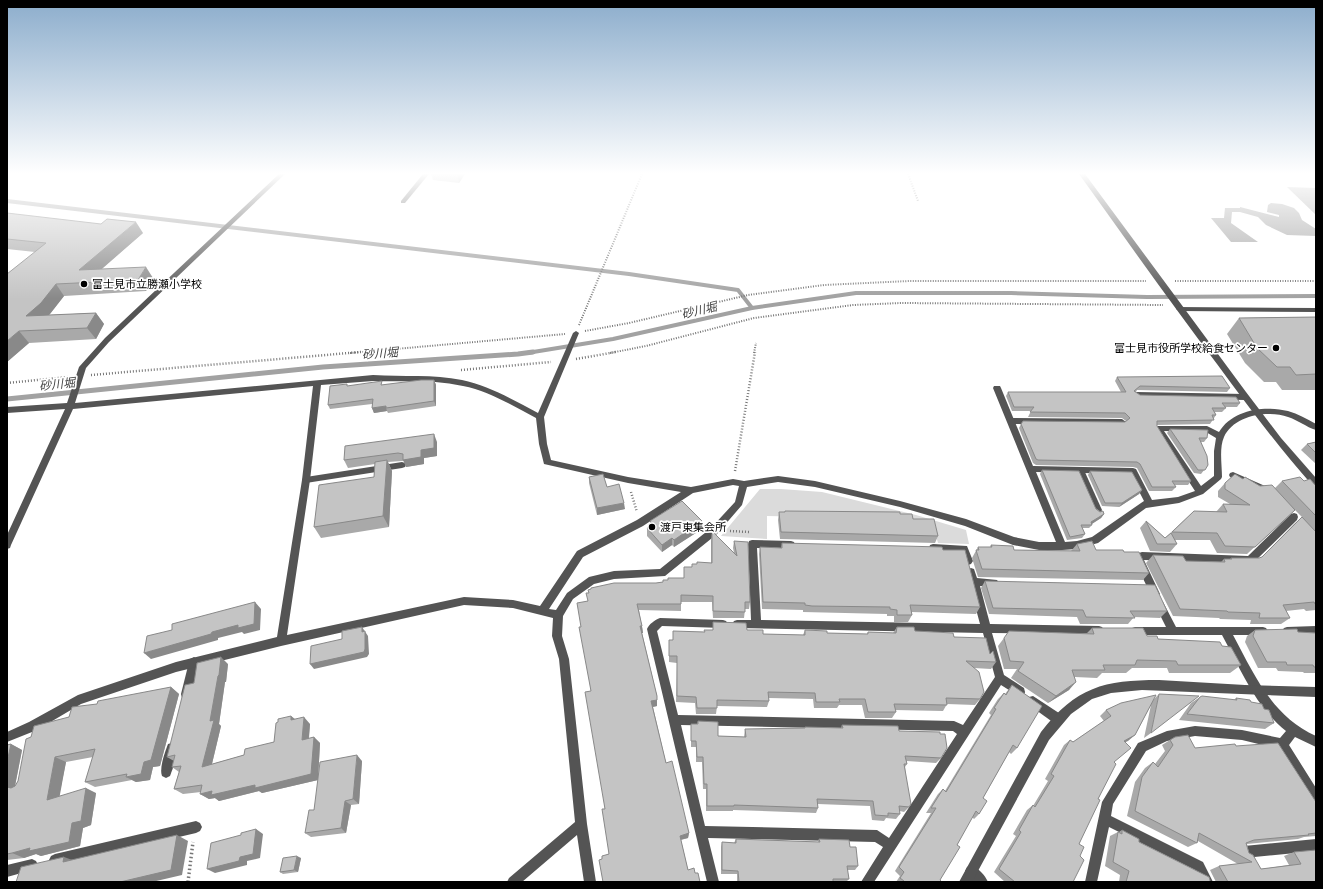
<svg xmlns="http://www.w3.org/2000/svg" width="1323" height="889" font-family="Quicksand,'Noto Sans JP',sans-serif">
<rect width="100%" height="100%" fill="#fff"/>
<path fill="#dbdbdb" d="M 760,489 L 781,489 L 822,492 L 916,515 L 966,530 L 969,544 L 938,543 L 934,529 L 908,519 L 767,516 L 767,539 L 721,536 Z"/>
<g fill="#a2a2a2">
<path d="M 1287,187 L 1316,188 L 1316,215 Z"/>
<path d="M 1271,203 L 1282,204 L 1294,208 L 1299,213 L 1302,220 L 1316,229 L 1316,236 L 1287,235 L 1266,225 L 1258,217 L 1240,212 L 1232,212 L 1231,223 L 1258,242 L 1231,242 L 1211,218 L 1224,218 L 1225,208 L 1240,208 L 1240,207 L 1279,217 L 1279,215 L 1267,212 L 1268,205 Z"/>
</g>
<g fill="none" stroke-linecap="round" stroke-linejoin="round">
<g stroke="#a2a2a2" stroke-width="4">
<path d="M 7,201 L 629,274 L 738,290 L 752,308"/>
<path d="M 527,353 L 613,339 L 752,308 L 856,293 L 1011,293 L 1147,297 L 1316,296"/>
</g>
<path stroke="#a2a2a2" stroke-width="5" d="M 7,399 L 323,367 L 518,354 L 533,352"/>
<g stroke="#767676" stroke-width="2" stroke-dasharray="1 1.5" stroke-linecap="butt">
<path d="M 908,174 L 918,201"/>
<path d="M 1175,281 L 1316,281"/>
<path d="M 579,325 L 642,174"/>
<path d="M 585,331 L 629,323 L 748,295 L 824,285 L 909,281 L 1146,281"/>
<path d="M 350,353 L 565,334"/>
<path d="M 610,353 L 646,346 L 754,318 L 853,305 L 901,303 L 1163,305"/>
<path d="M 754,353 L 756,343"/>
</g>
<g stroke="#767676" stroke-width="2.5" stroke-dasharray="1 2" stroke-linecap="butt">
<path d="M 576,359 L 616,352"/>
<path d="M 461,370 L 551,362"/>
<path d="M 91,375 L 361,352"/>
<path d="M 7,383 L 68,377"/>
<path d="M 735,471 L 755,352"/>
<path d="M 631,492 L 637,512"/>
<path d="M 730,531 L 749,532"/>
</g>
<path stroke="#767676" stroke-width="3.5" stroke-dasharray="1.5 2.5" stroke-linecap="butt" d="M 188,882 L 193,842"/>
<g fill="#545454" fill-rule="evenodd">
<path d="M 423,174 L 429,174 L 405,203 L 401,203 L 401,201 Z"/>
<path d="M 1137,392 L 1245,394 L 1249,397 L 1245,400 L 1137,398 L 1133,395 Z"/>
<path d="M 1011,418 L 1122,419 L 1126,422 L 1122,425 L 1011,424 L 1007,421 Z"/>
<path d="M 402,462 L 405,463 L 406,465 L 405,467 L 402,468 L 306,483 L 303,482 L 302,480 L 303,478 L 306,477 Z"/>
<path d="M 1080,467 L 1083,468 L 1084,470 L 1102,510 L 1101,512 L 1098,514 L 1095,512 L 1094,510 L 1076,470 L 1077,468 Z"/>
<path d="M 194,657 L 198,659 L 199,662 L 190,698 L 186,699 L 182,698 L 181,694 L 189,662 L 190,659 Z"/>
<path d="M 172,743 L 176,744 C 179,752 173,768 170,776 L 166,778 L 162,776 C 159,768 165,752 168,744 Z"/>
<path d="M 1316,839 L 1316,851 L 1244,858 L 1240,856 L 1238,852 L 1240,848 L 1244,846 Z"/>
</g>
<g fill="#545454" fill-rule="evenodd">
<path d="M 279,174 L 285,174 L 109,342 L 86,368 L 75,403 L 373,375 C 403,377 433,374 462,380 C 489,386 514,400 538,413 L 573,333 L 576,331 L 579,333 L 544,417 L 547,444 L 551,460 L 628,477 L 691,487 L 733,479 L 744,481 L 778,476 L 815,481 L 900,501 L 966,519 L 1014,537 L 1039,542 L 1056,542 L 993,388 L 994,386 L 1000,386 L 1001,388 L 1033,466 L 1133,468 L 1136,469 L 1152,500 L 1178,497 L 1195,491 L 1155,430 L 1154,428 L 1155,426 L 1207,426 L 1219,432 C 1232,410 1264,405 1288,411 C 1298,414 1307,419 1316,424 L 1316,430 C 1306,427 1298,420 1288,417 C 1268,410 1234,415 1224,437 C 1219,448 1222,465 1222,477 L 1221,479 L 1203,494 L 1179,503 L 1146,508 L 1098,543 L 1077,549 L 1062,550 L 1039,550 L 1013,545 L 965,526 L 900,507 L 815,487 L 778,482 L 747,487 L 742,505 L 717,534 L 665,576 L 614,579 L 594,584 L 573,599 L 563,616 L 562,636 L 569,659 L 587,824 L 596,882 L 584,882 L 577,835 L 522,882 L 507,882 L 509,878 L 575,822 L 559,659 L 552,636 L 553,618 L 513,608 L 464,605 L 281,646 L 176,672 L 81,704 L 37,730 L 7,742 L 7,732 L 29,722 L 78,695 L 176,662 L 277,637 L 302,480 L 313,386 L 73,409 L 11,545 L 10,548 L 7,549 L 7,535 L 65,409 L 7,413 L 7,407 L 67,403 L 79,367 L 105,338 ZM 373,381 C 403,382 433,379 463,386 C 489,391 513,406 536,418 L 539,444 L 544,464 L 628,483 L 681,492 L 637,520 L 577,551 L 540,606 L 513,600 L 464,597 L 287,635 L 310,480 L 321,385 ZM 1164,431 L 1206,432 L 1216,438 L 1214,451 L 1214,476 L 1201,486 ZM 1036,472 L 1130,474 L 1144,501 L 1141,503 L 1092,537 L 1077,541 L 1065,542 ZM 733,485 L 739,486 L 735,502 L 711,528 L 660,569 L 614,571 L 589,577 L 567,593 L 556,610 L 549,609 L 583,557 L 643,526 L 693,493 Z"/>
<path d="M 1177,307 L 1316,308 L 1316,312 L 1179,311 L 1176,309 Z"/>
<path d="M 1233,472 L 1272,489 L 1273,491 L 1272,493 L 1269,494 L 1230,477 L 1229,475 L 1230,473 Z"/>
<path d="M 1294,513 L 1297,514 L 1298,517 L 1297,520 L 1253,563 L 1250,564 L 1144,560 L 1160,594 L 1158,597 L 1155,598 L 1152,597 L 1134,560 L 1139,553 L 1142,552 L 1248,556 L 1291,514 Z"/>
<path d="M 752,540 L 791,541 L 794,542 L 795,545 L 794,548 L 791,549 L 757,548 L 761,620 L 980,624 L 966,572 L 968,569 L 971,568 L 974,569 L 977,578 L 997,580 L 999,583 L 997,586 L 994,587 L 980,586 L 990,624 L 1099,626 L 1102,627 L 1104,630 L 1102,633 L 1099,634 L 992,633 L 1004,675 L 1024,688 L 1025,692 L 1024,696 L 1020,697 L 1001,685 L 874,882 L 861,882 L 883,847 L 875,842 L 708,838 L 719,882 L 707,882 L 647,629 C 649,624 655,620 660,618 L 723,620 L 726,621 L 728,624 L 726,627 L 723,628 L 662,626 L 657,631 L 678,715 L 954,721 L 963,725 L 995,677 L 983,633 L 737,628 L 734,627 L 732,624 L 734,621 L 737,620 L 751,620 L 748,544 L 749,541 ZM 681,725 L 953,731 L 957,734 L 889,838 L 877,830 L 705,826 Z"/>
<path d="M 933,544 L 967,546 L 973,561 L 971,564 L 968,565 L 965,564 L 961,553 L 930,551 L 929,548 L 930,545 Z"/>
<path d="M 1160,601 L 1163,602 L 1176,627 L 1263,627 L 1266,628 L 1268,631 L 1266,634 L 1263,635 L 1233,635 C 1255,676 1272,716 1316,736 L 1316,747 L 1295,737 L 1289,745 L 1316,788 L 1316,804 L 1312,802 L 1279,749 L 1242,740 L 1195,736 L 1167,741 L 1146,751 L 1113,804 L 1111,816 L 1203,862 L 1213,882 L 1201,882 L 1195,870 L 1109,827 L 1097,882 L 1085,882 L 1102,802 L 1138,743 L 1167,731 L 1195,726 L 1242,730 L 1280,738 L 1286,731 C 1256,708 1240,668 1222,635 L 1135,635 L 1132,634 L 1130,631 L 1132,628 L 1135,627 L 1166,627 L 1155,605 L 1157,602 Z"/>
<path d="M 1316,626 L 1316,634 L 1287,635 L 1284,634 L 1282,631 L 1284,628 L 1287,627 Z"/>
<path d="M 1033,696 L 1062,715 L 1063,719 L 1062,723 L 1058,724 L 1054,723 L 1029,705 L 1028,701 L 1029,697 Z"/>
<path d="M 196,821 L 200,823 L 202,827 L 200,831 L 196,833 L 55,866 L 51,864 L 49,860 L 51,856 L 55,854 Z"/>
<path d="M 32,859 L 36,861 L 38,865 L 36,869 L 7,877 L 7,865 Z"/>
<path d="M 971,865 C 978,868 985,875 988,882 L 973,882 L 967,875 L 965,871 L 967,867 Z"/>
</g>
<g fill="#545454" fill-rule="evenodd">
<path d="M 1079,174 L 1085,174 L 1246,392 L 1281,438 L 1316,478 L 1316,487 L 1313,486 C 1279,448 1248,406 1217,364 C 1170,302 1125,238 1079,174 Z"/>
<path d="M 1159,680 L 1245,685 L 1316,687 L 1316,697 L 1142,690 L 1111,693 L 1092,699 L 1071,714 L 1049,740 L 972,882 L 959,882 L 1041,732 C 1076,687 1104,680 1159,680 Z"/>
</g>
</g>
<g fill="#a9a9a9">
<path d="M 431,174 L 465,174 L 459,183 L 433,180 Z"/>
<path d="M 7,213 L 143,233 L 101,269 L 153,278 L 146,291 L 64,296 L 49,315 L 96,313 L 104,324 L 96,339 L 29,343 L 7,362 L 35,252 L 7,249 Z"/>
<path d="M 1316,317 L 1316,390 L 1282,390 L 1276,382 L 1264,382 L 1245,363 L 1227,334 L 1239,318 Z"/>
<path d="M 1117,377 L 1230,388 L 1227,392 L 1137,390 L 1136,392 L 1140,395 L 1240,403 L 1237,407 L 1225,407 L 1226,408 L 1222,412 L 1215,412 L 1216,415 L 1210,424 L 1157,425 L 1157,426 L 1191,481 L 1188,485 L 1175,485 L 1176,487 L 1172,491 L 1149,491 L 1137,468 L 1133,467 L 1036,465 L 1033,463 L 1019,428 L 1021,424 L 1125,422 L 1126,421 L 1122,418 L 1028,417 L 1031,411 L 1012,411 L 1006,396 L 1008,392 L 1121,392 L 1115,381 Z"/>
<path d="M 434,380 L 436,385 L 436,406 L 388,413 L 387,411 L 374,413 L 372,408 L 372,404 L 330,409 L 328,405 L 348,386 L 383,385 Z"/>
<path d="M 1170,429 L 1207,438 L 1204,442 L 1201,442 L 1208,465 L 1201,474 L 1194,473 L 1167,433 Z"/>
<path d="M 437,442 L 437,456 L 424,458 L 424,464 L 406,467 L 404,461 L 402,461 L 388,462 L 392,471 L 389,527 L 321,538 L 314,527 L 374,477 L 375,464 L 348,468 L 344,460 Z"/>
<path d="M 1316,442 L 1316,464 L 1301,450 L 1307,444 Z"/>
<path d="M 1042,470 L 1104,514 L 1101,518 L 1092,524 L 1092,525 L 1089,528 L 1082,528 L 1085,534 L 1082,538 L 1067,540 L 1040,474 Z"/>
<path d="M 1090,471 L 1142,490 L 1139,494 L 1119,507 L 1102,506 L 1088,475 Z"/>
<path d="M 589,477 L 607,487 L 625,509 L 597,515 L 589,483 Z"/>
<path d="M 1243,479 L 1260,486 L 1275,488 L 1282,481 L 1304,481 L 1316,486 L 1316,610 L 1306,611 L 1304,609 L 1286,611 L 1290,618 L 1281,624 L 1250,624 L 1251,620 L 1220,619 L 1219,618 L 1173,616 L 1146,563 L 1153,555 L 1186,561 L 1221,562 L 1224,559 L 1230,559 L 1231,558 L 1261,558 L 1294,524 L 1302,517 L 1295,510 L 1247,554 L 1217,553 L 1210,540 L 1175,540 L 1177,544 L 1170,552 L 1150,551 L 1140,528 L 1146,521 L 1165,538 L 1194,511 L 1216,512 L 1223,504 L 1230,504 L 1218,497 L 1218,491 L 1225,483 Z"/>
<path d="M 785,511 L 900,514 L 938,536 L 935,543 L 780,539 L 778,520 L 779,512 L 785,512 Z"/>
<path d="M 650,521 L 702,529 L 674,547 L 672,545 L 662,552 L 647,536 L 647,528 L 650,527 Z"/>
<path d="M 712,534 L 734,553 L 733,548 L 734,541 L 750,602 L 749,609 L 745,609 L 744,618 L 713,618 L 712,602 L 681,602 L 681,611 L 639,610 L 643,633 L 642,633 L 657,696 L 657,706 L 653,707 L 666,763 L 689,833 L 688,838 L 681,840 L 688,870 L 695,873 L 700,882 L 602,859 L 609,854 L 605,809 L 591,691 L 581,627 L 587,601 L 656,583 L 663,582 L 668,580 L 684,578 L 684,567 L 692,567 L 711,563 L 711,541 Z"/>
<path d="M 782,543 L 943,550 L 980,607 L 976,614 L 911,612 L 912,615 L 908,622 L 894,622 L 894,616 L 887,616 L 887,614 L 803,612 L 803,610 L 762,609 L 759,554 L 760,547 L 781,548 Z"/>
<path d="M 1077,544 L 1096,550 L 1124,552 L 1149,573 L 1143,580 L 978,577 L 972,558 L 978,547 L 990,547 L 991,545 L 1014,550 L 1071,551 Z"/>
<path d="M 985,581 L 1167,611 L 1160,618 L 1134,617 L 1128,624 L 1080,624 L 1077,617 L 989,614 L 981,588 Z"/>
<path d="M 713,622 L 763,634 L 803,635 L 805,630 L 827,633 L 867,634 L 868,632 L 893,633 L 897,627 L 915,631 L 954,637 L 990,654 L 996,662 L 991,669 L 974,668 L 980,699 L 975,705 L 947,704 L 943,711 L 895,710 L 896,712 L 892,718 L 865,718 L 862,705 L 839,705 L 837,708 L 814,708 L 813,699 L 769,698 L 769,701 L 767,707 L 717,706 L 716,714 L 696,714 L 695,703 L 676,702 L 677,663 L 669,662 L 669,640 L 672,640 L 713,630 Z"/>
<path d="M 1092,628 L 1147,636 L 1158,639 L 1222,646 L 1241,665 L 1230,673 L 1169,673 L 1167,668 L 1132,668 L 1126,673 L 1102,673 L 1097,678 L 1075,677 L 1069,690 L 1048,703 L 1011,678 L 1017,669 L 1004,669 L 998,646 L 1004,638 L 1087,633 Z"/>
<path d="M 1255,630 L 1316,633 L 1316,673 L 1304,673 L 1303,672 L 1278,671 L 1276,668 L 1258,668 L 1245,642 L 1247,636 Z"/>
<path d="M 228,664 L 226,682 L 225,682 L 219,724 L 221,726 L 212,764 L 244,755 L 274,742 L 278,722 L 291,716 L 295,719 L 310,724 L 309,739 L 314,737 L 320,743 L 318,780 L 262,793 L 259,791 L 219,801 L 215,798 L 209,799 L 200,794 L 201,792 L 183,794 L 174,789 L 179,772 L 172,767 L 174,761 L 167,757 L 194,683 Z"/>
<path d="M 1012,685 L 1017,748 L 1011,754 L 1009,752 L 983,798 L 979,814 L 974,819 L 972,817 L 957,845 L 940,880 L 942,882 L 896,882 L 900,876 L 895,871 L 931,813 L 926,813 L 938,794 L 943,789 L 945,791 L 991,715 L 989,713 L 998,699 L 1004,693 L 1005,694 Z"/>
<path d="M 171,687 L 179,694 L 160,766 L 153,767 L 150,780 L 136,782 L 132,780 L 95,787 L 85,782 L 93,757 L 66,762 L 59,796 L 96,793 L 91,825 L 83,828 L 80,846 L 41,856 L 36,854 L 24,858 L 7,860 L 7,745 L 11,744 L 22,750 L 15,786 L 18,781 L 31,737 L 69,717 L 97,704 Z"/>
<path d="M 1159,694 L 1151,733 L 1144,738 L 1151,705 L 1135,735 L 1125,742 L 1114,762 L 1079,844 L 1080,856 L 1073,882 L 1005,882 L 994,872 L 1016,836 L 1013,834 L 1027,810 L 1033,805 L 1033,806 L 1048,781 L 1045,779 L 1064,745 L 1070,740 L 1073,742 L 1104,721 L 1100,716 L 1106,710 L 1154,699 Z"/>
<path d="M 1200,697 L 1234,700 L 1236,698 L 1251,702 L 1264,709 L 1274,723 L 1265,729 L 1179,720 L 1191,703 Z"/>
<path d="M 698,721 L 718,736 L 744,737 L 745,729 L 804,728 L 805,727 L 841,728 L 842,725 L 899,731 L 941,758 L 936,763 L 907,761 L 907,764 L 905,767 L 909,807 L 904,812 L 900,811 L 900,814 L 896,819 L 886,818 L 884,821 L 872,820 L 870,806 L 818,804 L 818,808 L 816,813 L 733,810 L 733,811 L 706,811 L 706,789 L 703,789 L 702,762 L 696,762 L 696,747 L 691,747 L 691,724 L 697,724 Z"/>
<path d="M 1170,740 L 1195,748 L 1236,746 L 1316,802 L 1316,836 L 1304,837 L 1298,839 L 1247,844 L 1249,853 L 1261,869 L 1289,865 L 1284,856 L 1294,852 L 1316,882 L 1216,882 L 1210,870 L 1219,866 L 1238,864 L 1198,841 L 1197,843 L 1188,847 L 1127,816 L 1135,782 L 1145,768 L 1153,762 L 1155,764 L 1165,751 L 1162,745 Z"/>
<path d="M 362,761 L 359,804 L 351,805 L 346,833 L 311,837 L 305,833 L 314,810 Z"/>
<path d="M 1122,830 L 1139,842 L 1210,882 L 1119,882 L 1120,875 L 1105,866 L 1110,836 L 1118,832 L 1119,832 Z"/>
<path d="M 736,839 L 818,842 L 819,839 L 850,847 L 858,866 L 855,870 L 847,870 L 849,879 L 846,882 L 737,882 L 737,874 L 721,874 L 721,847 L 722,842 L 734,843 Z"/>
<path d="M 301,858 L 298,872 L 283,874 L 280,872 Z"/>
</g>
<g fill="#898989">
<path d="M 457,174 L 465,174 L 459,183 Z"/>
<path d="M 136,222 L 143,233 L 87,282 L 79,270 Z"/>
<path d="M 146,267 L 153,278 L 146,291 L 138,280 Z"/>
<path d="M 56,284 L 64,296 L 50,314 L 35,328 L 26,316 Z"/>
<path d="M 96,313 L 104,324 L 96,339 L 87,328 Z"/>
<path d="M 19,331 L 29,343 L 7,362 L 7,341 Z"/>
<path d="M 434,380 L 436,385 L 436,406 L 434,401 Z"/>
<path d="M 386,406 L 386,408 L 387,411 L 374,413 L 372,408 Z"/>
<path d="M 434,434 L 437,442 L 437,456 L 424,458 L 424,464 L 406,467 L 403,460 L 421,450 Z"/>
<path d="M 387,460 L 392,471 L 389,527 L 383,516 Z"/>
<path d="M 1142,490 L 1139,494 L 1119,507 L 1122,503 Z"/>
<path d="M 624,503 L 625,509 L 597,515 L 597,508 Z"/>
<path d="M 1104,514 L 1101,518 L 1090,525 L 1091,522 Z"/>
<path d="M 702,521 L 702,529 L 674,547 L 674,540 Z"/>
<path d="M 672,538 L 672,545 L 662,552 L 662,545 Z"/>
<path d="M 255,602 L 261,609 L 260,630 L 244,634 L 242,632 L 218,638 L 218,640 L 151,659 L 144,653 L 212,632 Z"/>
<path d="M 640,626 L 642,626 L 643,633 L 641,633 Z"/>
<path d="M 362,627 L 368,636 L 369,654 L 367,657 L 314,669 L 310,664 L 362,632 Z"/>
<path d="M 221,657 L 228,664 L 226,682 L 225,682 L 219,724 L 221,726 L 210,772 L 202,767 Z"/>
<path d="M 1076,682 L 1069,690 L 1048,703 L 1056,696 Z"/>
<path d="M 171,687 L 179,694 L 160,766 L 153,767 L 150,780 L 136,782 L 126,777 L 144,762 Z"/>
<path d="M 657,700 L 657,706 L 652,707 L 651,701 Z"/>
<path d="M 291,716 L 298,722 L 291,720 Z"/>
<path d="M 304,717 L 310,724 L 308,746 L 302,740 Z"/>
<path d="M 1135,735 L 1128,741 L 1117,746 L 1124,741 Z"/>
<path d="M 314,737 L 320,743 L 318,780 L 262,793 L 259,791 L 219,801 L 215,798 L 209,799 L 200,794 L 212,791 Z"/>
<path d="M 11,744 L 22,750 L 15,786 L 17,791 L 7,787 L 7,762 Z"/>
<path d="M 357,755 L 362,761 L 359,804 L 353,799 Z"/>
<path d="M 55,757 L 66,762 L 58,805 L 47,800 Z"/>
<path d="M 86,788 L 96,793 L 91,825 L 83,828 L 80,846 L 41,856 L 36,854 L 24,858 L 12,853 L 30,848 L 72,823 Z"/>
<path d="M 345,801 L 351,805 L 346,833 L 341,828 Z"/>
<path d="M 256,829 L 263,834 L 260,858 L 247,861 L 247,865 L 215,873 L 207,869 L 240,857 Z"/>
<path d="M 689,833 L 688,838 L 679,840 L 680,836 Z"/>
<path d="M 177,835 L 188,841 L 182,875 L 152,882 L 120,882 Z"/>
<path d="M 297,856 L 301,858 L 298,872 L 294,870 Z"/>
<path d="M 64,857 L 78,862 L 63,862 Z"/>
</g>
<g fill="#c4c4c4" stroke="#898989">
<path d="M 7,213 L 101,224 L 107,219 L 136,222 L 79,270 L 146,267 L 138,280 L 56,284 L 41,303 L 26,316 L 96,313 L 87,328 L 19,331 L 7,341 L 7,274 L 46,243 L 7,239 Z"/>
<path d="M 1316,317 L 1316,374 L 1296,375 L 1290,367 L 1277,367 L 1257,348 L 1239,318 Z"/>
<path d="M 1222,376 L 1230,388 L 1140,386 L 1134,391 L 1140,395 L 1236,397 L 1240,403 L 1222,403 L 1226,408 L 1212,408 L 1216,415 L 1212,415 L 1214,420 L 1157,421 L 1157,426 L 1191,481 L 1172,481 L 1176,487 L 1152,487 L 1140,464 L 1137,462 L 1038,460 L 1036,459 L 1021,424 L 1023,421 L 1125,422 L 1130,418 L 1125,413 L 1030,412 L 1034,407 L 1014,407 L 1008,392 L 1126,392 L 1117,377 Z"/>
<path d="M 421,380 L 434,380 L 434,401 L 386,408 L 386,406 L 372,408 L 373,399 L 328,405 L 330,386 L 347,384 L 347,386 L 382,381 L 381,385 Z"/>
<path d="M 1170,429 L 1208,430 L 1207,438 L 1199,438 L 1207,456 L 1208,465 L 1205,470 L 1198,470 Z"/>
<path d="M 434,434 L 434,448 L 421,450 L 421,457 L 403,460 L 403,454 L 398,453 L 344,460 L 345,446 Z"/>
<path d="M 1316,442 L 1316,453 L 1307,444 Z"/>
<path d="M 387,460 L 383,516 L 314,527 L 319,485 L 374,477 L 375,462 Z"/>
<path d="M 1042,470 L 1079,471 L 1096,509 L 1100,512 L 1103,511 L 1104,514 L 1091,522 L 1092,525 L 1081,525 L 1085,534 L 1070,537 Z"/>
<path d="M 1090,471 L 1132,472 L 1142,490 L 1122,503 L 1105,503 Z"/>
<path d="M 603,474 L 607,487 L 619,484 L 624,503 L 597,508 L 589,477 Z"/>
<path d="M 1235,474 L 1243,479 L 1245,477 L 1260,486 L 1272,485 L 1295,510 L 1255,547 L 1225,546 L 1217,533 L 1172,532 L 1194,511 L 1227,512 L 1223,504 L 1250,505 L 1225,489 L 1225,483 Z"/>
<path d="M 1300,477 L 1304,481 L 1310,479 L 1316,486 L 1316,516 L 1282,481 Z"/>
<path d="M 682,501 L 702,521 L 674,540 L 672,538 L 662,545 L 647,528 L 653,525 L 650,521 Z"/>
<path d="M 785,511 L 900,512 L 900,514 L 912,514 L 913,519 L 934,519 L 938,536 L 781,532 L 779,512 L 785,512 Z"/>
<path d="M 1302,517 L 1316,532 L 1316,604 L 1315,604 L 1314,602 L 1283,605 L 1290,618 L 1259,618 L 1260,613 L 1228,612 L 1227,611 L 1180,609 L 1153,555 L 1183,556 L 1186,561 L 1225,562 L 1224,559 L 1232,559 L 1231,558 L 1259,558 L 1262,557 Z"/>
<path d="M 1146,521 L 1165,538 L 1171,533 L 1177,544 L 1157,544 Z"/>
<path d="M 713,532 L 737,556 L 734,541 L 748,542 L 750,602 L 745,602 L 745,612 L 713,611 L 713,596 L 681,595 L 681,604 L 637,604 L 642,626 L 640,626 L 657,696 L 657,700 L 651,701 L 666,763 L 672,761 L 689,833 L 680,836 L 688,870 L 694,868 L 695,873 L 698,873 L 700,882 L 603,882 L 599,860 L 602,859 L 602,856 L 609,854 L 602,809 L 605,809 L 585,692 L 591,691 L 579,627 L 581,627 L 577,603 L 588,601 L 586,593 L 589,593 L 588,590 L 591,589 L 591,588 L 614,583 L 656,583 L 663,582 L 663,580 L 668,580 L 668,578 L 684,578 L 684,567 L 692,567 L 692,564 L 697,564 L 697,562 L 712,563 L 712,534 Z"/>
<path d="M 1092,541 L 1096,550 L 1123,550 L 1124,552 L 1139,552 L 1149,573 L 982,569 L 976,550 L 979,550 L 978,547 L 992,547 L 991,545 L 1013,546 L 1014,550 L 1080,551 L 1077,544 Z"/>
<path d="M 782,543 L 942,547 L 943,550 L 965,550 L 980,607 L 910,605 L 912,615 L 897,615 L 897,610 L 890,609 L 890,607 L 812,606 L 805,605 L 805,603 L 763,602 L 760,547 L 782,548 Z"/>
<path d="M 985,581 L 1155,585 L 1167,611 L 1130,611 L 1135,618 L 1086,617 L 1083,610 L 993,608 Z"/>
<path d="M 255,602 L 254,624 L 238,628 L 238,625 L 212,632 L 211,634 L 144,653 L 147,636 L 172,630 L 172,624 Z"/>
<path d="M 713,622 L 746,623 L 747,630 L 763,630 L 763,634 L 805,635 L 805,630 L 827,631 L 827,633 L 868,634 L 868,632 L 896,633 L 897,627 L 914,627 L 915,631 L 953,633 L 954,637 L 986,638 L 990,654 L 993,651 L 996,662 L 966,661 L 979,672 L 984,692 L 980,699 L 946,698 L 947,705 L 894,704 L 896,712 L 868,712 L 865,699 L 839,699 L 840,702 L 816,702 L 815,693 L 768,692 L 769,701 L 717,700 L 717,708 L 697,708 L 696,697 L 677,696 L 677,656 L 669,656 L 669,640 L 673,640 L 673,631 L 705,632 L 704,630 L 713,630 Z"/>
<path d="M 362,627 L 362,632 L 365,631 L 365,649 L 364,652 L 310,664 L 311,646 L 342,639 L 342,631 Z"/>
<path d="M 1092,628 L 1143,628 L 1147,636 L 1157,636 L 1158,639 L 1220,642 L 1222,646 L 1231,647 L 1241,665 L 1178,665 L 1176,661 L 1137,660 L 1135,665 L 1103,665 L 1105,670 L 1072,670 L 1076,682 L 1056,696 L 1018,671 L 1024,662 L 1010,661 L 1004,638 L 1009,631 L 1094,634 Z"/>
<path d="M 1297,629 L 1298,632 L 1316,633 L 1316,667 L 1314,667 L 1313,665 L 1287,665 L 1286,662 L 1267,662 L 1253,636 L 1255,630 Z"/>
<path d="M 221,657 L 219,675 L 218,676 L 210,721 L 214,720 L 202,767 L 244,755 L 245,749 L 274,742 L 276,723 L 278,722 L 278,719 L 291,716 L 291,720 L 304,717 L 302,740 L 314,737 L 311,774 L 255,788 L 255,785 L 211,795 L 212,791 L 200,794 L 202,785 L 174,789 L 181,766 L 172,767 L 175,755 L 167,757 L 185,685 L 194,683 L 197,663 Z"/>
<path d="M 1012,685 L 1042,706 L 1017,748 L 1013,745 L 983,798 L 987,801 L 979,814 L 976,811 L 957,845 L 960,847 L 940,880 L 942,882 L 903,882 L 904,881 L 900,878 L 904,872 L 899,867 L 936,808 L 931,808 L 943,789 L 946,792 L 996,709 L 994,708 L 1004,693 L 1006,695 Z"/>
<path d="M 171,687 L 151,760 L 144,762 L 141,774 L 126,777 L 127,774 L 85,782 L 95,749 L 55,757 L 47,800 L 86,788 L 81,821 L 72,823 L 69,842 L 29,851 L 30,848 L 12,853 L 7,854 L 7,787 L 11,788 L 15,786 L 18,781 L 26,739 L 31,737 L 34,726 L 69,717 L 72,707 L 97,704 L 98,701 Z"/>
<path d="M 1159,694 L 1199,696 L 1151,733 Z"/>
<path d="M 1156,695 L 1135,735 L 1124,741 L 1131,748 L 1114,762 L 1116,764 L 1098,799 L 1100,800 L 1079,844 L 1084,847 L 1080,856 L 1084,860 L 1073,882 L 1015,882 L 999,869 L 1021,832 L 1019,830 L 1033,805 L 1035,807 L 1054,776 L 1051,774 L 1070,740 L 1073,742 L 1111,716 L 1106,710 L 1121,703 Z"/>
<path d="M 1202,696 L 1237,700 L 1236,698 L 1250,700 L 1251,702 L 1262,704 L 1264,709 L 1269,710 L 1274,723 L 1187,714 L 1200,697 Z"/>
<path d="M 698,721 L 718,722 L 718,736 L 746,737 L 745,729 L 805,728 L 805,727 L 843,728 L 842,725 L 898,726 L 899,731 L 940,732 L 940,734 L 945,734 L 947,748 L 941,758 L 905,756 L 907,764 L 904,764 L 911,804 L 909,807 L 899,806 L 900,814 L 888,813 L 888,816 L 875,815 L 873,801 L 817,799 L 818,808 L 734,805 L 734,806 L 707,806 L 707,784 L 704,784 L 703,757 L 697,757 L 696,741 L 691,741 L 691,724 L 698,724 Z"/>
<path d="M 1188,735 L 1195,748 L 1235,744 L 1236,746 L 1278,743 L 1316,802 L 1316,833 L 1308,834 L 1309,835 L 1254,840 L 1246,843 L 1249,853 L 1253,855 L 1261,869 L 1301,864 L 1294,852 L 1316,850 L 1316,882 L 1228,882 L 1219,866 L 1252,862 L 1199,833 L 1197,843 L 1135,811 L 1142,777 L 1153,762 L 1158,767 L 1173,745 L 1170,740 L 1175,737 Z"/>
<path d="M 11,744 L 7,762 L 7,745 Z"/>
<path d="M 357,755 L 353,799 L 345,801 L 341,828 L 305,833 L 309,810 L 314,810 L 320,762 Z"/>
<path d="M 256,829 L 253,854 L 240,857 L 239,861 L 207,869 L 211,843 L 241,835 L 241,833 Z"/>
<path d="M 1122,830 L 1139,839 L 1139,842 L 1209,877 L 1210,880 L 1210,882 L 1126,882 L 1129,871 L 1113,862 L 1118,832 L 1122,834 Z"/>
<path d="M 177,835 L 171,870 L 120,882 L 16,882 L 21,867 L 64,857 L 63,862 Z"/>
<path d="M 736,839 L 820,842 L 819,839 L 849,840 L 850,847 L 856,847 L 858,866 L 847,866 L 849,879 L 833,879 L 833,882 L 739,882 L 738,871 L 722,870 L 722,842 L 736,843 Z"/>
<path d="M 297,856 L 294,870 L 280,872 L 283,858 Z"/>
</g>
<linearGradient id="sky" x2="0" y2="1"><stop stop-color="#8cadcc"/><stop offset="0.58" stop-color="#fff"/><stop offset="1" stop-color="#fff" stop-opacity="0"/></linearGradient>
<rect width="1323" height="299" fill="url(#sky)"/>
<g fill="#000" stroke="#fff" stroke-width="1.5">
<circle cx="84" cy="284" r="4"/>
<circle cx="1276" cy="348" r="4"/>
<circle cx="652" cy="527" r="4"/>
</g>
<g text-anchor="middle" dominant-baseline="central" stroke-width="3.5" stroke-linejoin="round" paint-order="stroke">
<g font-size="11" fill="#000" stroke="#fff" text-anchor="start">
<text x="92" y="284">富士見市立勝瀬小学校</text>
<text x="1268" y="348" text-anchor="end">富士見市役所学校給食センター</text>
<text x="660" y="527">渡戸東集会所</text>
</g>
<g font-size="12" font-style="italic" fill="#434343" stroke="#fff">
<text transform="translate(699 310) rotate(-13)">砂川堀</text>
<text transform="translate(380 353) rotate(-4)">砂川堀</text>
<text transform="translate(57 384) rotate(-6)">砂川堀</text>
</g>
</g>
<rect width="1323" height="889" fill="none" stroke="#000000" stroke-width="16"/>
</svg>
